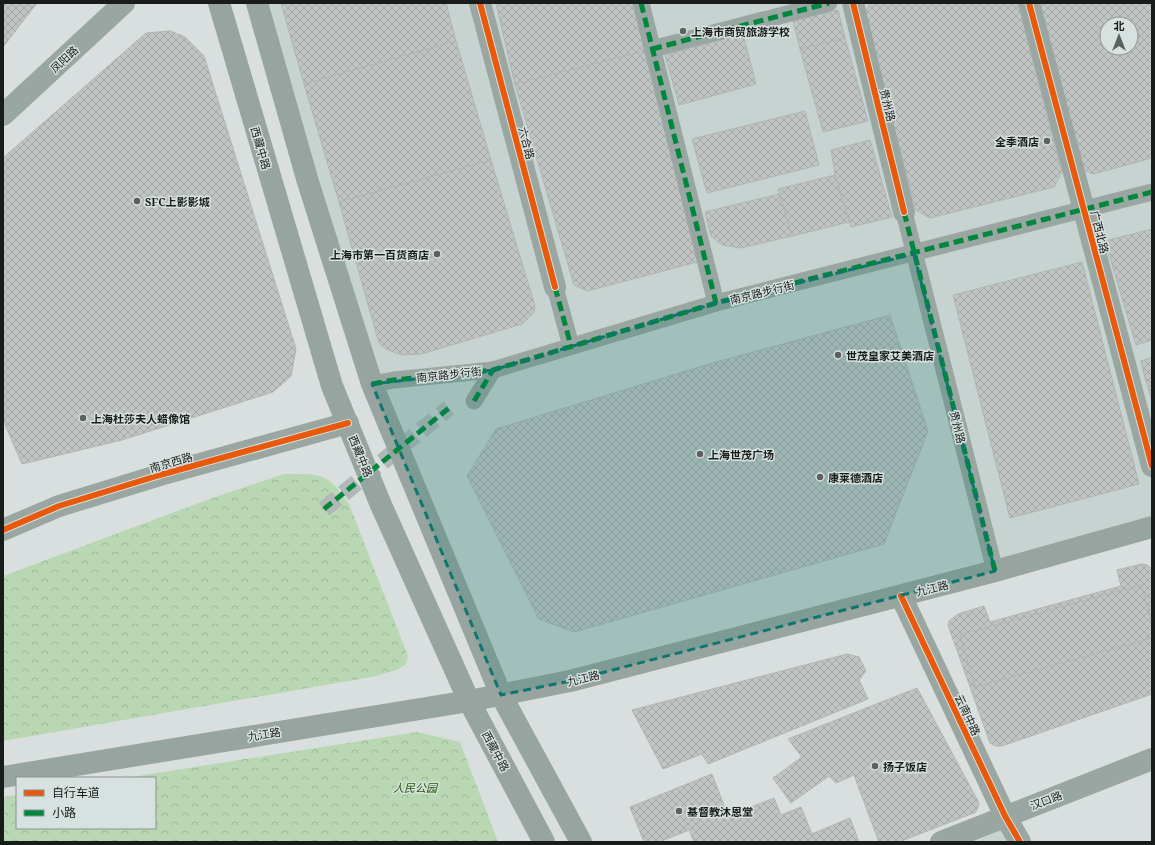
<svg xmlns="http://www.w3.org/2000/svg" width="1155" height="845" font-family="'Noto Serif','Noto Sans SC',serif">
<defs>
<pattern id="park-crowns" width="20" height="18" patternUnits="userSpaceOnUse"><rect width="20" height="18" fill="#bad7b3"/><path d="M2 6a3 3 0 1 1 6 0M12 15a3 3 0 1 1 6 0" fill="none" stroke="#9fb899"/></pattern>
<pattern id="building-cross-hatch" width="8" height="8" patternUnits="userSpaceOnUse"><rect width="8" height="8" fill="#c0c5c4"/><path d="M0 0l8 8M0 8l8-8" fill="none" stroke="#a4a9a8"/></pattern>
</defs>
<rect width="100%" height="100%" fill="#d9dfde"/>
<g fill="#c6d3d0" fill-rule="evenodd">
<path d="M 258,3 L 1152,3 L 1152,527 L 501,695 L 372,384 ZM 1107,24 L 1131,24 L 1131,48 L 1107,48 Z"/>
<path d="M 1003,829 L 1010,842 L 975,842 Z"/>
</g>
<g fill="url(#park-crowns)">
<path d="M 284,474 C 322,474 327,472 349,504 L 408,656 L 406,664 L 397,670 L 372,677 L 3,741 L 3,576 L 215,497 Z"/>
<path d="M 417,732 L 460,742 L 498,842 L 3,842 L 3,797 L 17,795 L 17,828 L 155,828 L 155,778 L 125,778 Z"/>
</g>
<g fill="url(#building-cross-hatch)" stroke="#b0b5b4" fill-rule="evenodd">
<path d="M 3,3 L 37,3 L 3,47 Z"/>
<path d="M 281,3 L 446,3 L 456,41 L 304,84 Z"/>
<path d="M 496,3 L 641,3 L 705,260 L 587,291 L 574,285 L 515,84 Z"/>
<path d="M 496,3 L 641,3 L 652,49 L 515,84 Z"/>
<path d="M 871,3 L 1018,3 L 1062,172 L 1054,187 L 930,218 L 916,210 L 864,13 Z"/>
<path d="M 1036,3 L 1152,3 L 1152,158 L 1093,174 L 1081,169 ZM 1107,24 L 1131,24 L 1131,48 L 1107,48 Z"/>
<path d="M 838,10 L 845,38 L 800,49 L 793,21 Z"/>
<path d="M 170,31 L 185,37 L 204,56 L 296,349 L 291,376 L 273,392 L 122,440 L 22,464 L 3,420 L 3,158 L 146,33 Z"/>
<path d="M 743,34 L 756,84 L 679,105 L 665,55 Z"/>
<path d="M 845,38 L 868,121 L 823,132 L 800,49 Z"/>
<path d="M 456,41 L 491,160 L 339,202 L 304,84 Z"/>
<path d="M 805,111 L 819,165 L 707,193 L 692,139 Z"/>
<path d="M 870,140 L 892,217 L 851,227 L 835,175 L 831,150 Z"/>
<path d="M 491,160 L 535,306 L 534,312 L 522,324 L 421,354 L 401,355 L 386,349 L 379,343 L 339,202 Z"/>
<path d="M 835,175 L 849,222 L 792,236 L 778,189 Z"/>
<path d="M 779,194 L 792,236 L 741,248 L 722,245 L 711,236 L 705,212 Z"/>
<path d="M 1152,229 L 1152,340 L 1136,345 L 1105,241 Z"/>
<path d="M 1082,262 L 1139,484 L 1010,518 L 953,295 Z"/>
<path d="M 890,315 L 928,431 L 884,544 L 574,632 L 539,619 L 467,476 L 496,429 L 709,364 Z"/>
<path d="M 1152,358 L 1152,380 L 1146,382 L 1141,361 Z"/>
<path d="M 1152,358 L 1152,402 L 1141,361 Z"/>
<path d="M 1142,564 L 1147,565 L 1152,569 L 1152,694 L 1002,746 L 996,746 L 990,743 L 948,625 L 949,621 L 958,614 L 984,606 L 990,622 L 1121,586 L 1117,570 Z"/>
<path d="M 1141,585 L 1152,623 L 1152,638 L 975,687 L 960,635 Z"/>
<path d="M 847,654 L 859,657 L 866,671 L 859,680 L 868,699 L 708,764 L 702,754 L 663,769 L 632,710 Z"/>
<path d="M 917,688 L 979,803 L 976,812 L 899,842 L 879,842 L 854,775 L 836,783 L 829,776 L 791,803 L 773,778 L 802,757 L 788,739 Z"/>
<path d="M 712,774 L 728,816 L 774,798 L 781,815 L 801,807 L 812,834 L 850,818 L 859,842 L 694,842 L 689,830 L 659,842 L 644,842 L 630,807 Z"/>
</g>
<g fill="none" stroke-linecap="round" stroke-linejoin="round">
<path stroke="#b2b8b7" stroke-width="17" stroke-dasharray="17 8" stroke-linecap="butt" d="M 324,509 L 449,408"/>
<g stroke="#9aa6a1" stroke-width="17">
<path d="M 641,3 L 716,303"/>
<path d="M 652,49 L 829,3"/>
<path d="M 904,212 L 995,571"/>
<path d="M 555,287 L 571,346"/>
<path d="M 372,384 L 394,380 L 493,370 L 716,303 L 1152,192"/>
<path d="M 474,401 L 493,370"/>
</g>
<g stroke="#9aa6a1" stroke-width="22">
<path d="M 480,3 L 555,287"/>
<path d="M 853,3 L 904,212"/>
<path d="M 1029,3 L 1152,466"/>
<path d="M 901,596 L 1005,816 L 1020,842"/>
<path d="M 941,842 L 1152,759"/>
</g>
<g stroke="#9aa6a1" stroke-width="22">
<path d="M 3,115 L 124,3"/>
<path d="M 3,530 L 59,506 L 160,475 L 348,423"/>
</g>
<g stroke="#98a49f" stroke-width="22">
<path d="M 219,3 L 332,386 L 381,505 L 469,701 L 544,842"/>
<path d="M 257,3 L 308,182 L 372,384 L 501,695 L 581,842"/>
<path d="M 3,777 L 469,701 L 570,681 L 995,571 L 1152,527"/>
</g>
<g stroke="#00873e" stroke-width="5" stroke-dasharray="10 5" stroke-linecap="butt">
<path d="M 641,3 L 716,303"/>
<path d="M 652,49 L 829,3"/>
<path d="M 904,212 L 995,571"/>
<path d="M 555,287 L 571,346"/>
<path d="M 372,384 L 394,380 L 493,370 L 716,303 L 1152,192"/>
<path d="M 474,401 L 493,370"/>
<path d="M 324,509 L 449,408"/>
</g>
<defs>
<g id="cycleway">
<path d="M 480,3 L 555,287"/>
<path d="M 853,3 L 904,212"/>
<path d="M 1029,3 L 1152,466"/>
<path d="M 3,530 L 59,506 L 160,475 L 348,423"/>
<path d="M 901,596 L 1005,816 L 1020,842"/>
</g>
</defs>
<use href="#cycleway" stroke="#d7e1df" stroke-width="8"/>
<use href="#cycleway" stroke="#e8590c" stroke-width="6"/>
</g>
<path fill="#0f766e" fill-opacity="0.2" stroke="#0f766e" stroke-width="3" stroke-dasharray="8 5" stroke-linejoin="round" d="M 914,254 L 995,571 L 570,681 L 501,695 L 372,384 L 493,370 L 716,303 Z"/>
<g fill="#5c605f" stroke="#d7e1df" stroke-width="1.5">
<circle cx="683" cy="31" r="4"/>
<circle cx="1047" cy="141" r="4"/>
<circle cx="137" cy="201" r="4"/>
<circle cx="437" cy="254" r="4"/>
<circle cx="838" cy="355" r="4"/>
<circle cx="83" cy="418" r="4"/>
<circle cx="700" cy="454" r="4"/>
<circle cx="820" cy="477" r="4"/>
<circle cx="875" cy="766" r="4"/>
<circle cx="679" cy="811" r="4"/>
</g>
<g text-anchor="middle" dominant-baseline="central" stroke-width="3" stroke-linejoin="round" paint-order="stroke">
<g font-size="11" font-weight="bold" fill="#181c1b" stroke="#d7e1df" text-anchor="start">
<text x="691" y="31">上海市商贸旅游学校</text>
<text x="1039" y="141" text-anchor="end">全季酒店</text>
<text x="145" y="201">SFC上影影城</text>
<text x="429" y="254" text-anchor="end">上海市第一百货商店</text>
<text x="846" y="355">世茂皇家艾美酒店</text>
<text x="91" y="418">上海杜莎夫人蜡像馆</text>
<text x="708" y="454">上海世茂广场</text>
<text x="828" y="477">康莱德酒店</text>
<text x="883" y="766">扬子饭店</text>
<text x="687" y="811">基督教沐恩堂</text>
</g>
<g font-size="11" fill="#181c1b" stroke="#d7e1df">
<text transform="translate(64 59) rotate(-43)">凤阳路</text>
<text transform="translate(888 105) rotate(76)">贵州路</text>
<text transform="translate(527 143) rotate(75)">六合路</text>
<text transform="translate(261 148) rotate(74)">西藏中路</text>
<text transform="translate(1100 232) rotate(76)">广西北路</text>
<text transform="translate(762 292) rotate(-14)">南京路步行街</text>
<text transform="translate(449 374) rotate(-6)">南京路步行街</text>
<text transform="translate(958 427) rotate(76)">贵州路</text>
<text transform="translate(361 456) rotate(68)">西藏中路</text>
<text transform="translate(171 462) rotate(-16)">南京西路</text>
<text transform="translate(932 588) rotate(-14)">九江路</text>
<text transform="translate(583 678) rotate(-14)">九江路</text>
<text transform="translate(968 715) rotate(65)">云南中路</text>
<text transform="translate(264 734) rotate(-9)">九江路</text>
<text transform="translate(496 751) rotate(62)">西藏中路</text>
<text transform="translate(1046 800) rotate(-21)">汉口路</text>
</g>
<g font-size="11" font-style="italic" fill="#1f5700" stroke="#d7e1df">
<text x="415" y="787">人民公园</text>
</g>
</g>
<rect width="1155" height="845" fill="none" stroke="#181c1b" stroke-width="8"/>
<rect x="16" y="777" width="140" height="52" fill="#d7e1df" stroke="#8b9291"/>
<rect x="24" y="790" width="20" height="6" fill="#e8590c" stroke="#8b9291"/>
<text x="52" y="797" font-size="12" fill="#181c1b">自行车道</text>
<rect x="24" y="810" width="20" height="6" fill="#00873e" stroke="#8b9291"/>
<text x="52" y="817" font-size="12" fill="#181c1b">小路</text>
<g transform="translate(1119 36)"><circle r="19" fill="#d7e1df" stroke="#8b9291"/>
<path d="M0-3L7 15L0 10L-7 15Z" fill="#5c605f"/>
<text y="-6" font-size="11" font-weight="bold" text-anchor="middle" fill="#181c1b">北</text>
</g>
</svg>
